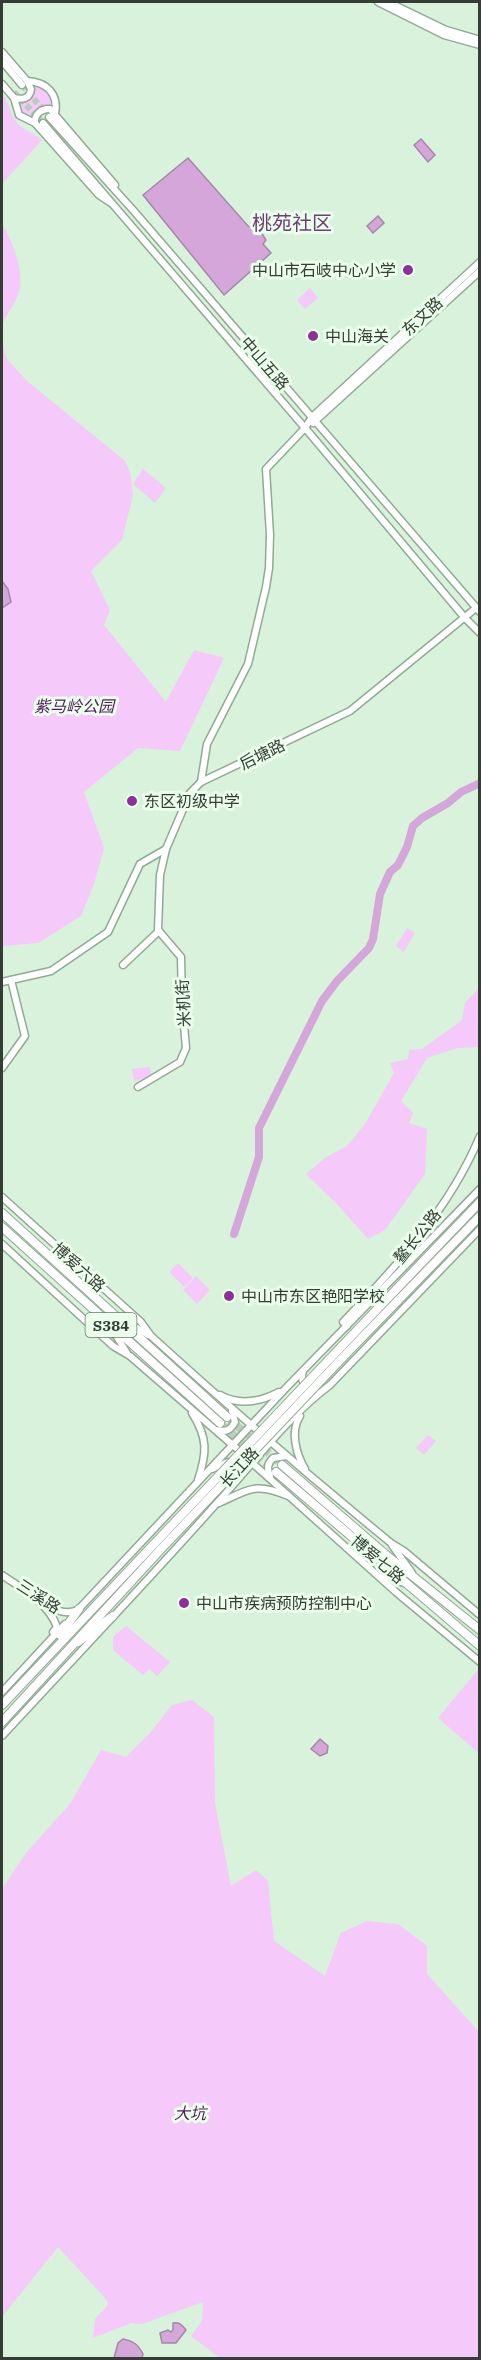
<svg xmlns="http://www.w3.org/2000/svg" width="481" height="2360" font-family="'IBM Plex Serif','Noto Sans SC',serif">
<rect width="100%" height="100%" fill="#d9f2db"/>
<g fill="#f5c9f9">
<path d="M 39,86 L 44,89 L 52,101 L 50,106 L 38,109 L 30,121 L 22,116 L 16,104 L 28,99 L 32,87 Z"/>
<path d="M 2,93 C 9,102 9,110 15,120 C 21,130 33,132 42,140 L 2,184 Z"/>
<path d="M 2,224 C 12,240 25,273 19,292 C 15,304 6,315 2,326 Z"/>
<path d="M 310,288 L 318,298 L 305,309 L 297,300 Z"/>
<path d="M 2,338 L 6,358 L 27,381 L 125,461 L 130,472 L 133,495 L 122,540 L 91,571 L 110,610 L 104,625 L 166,702 L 194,650 L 224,658 L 180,751 L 138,748 L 84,792 L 104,848 L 94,884 L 81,916 L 38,943 L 2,946 Z"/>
<path d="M 143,469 L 166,488 L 155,503 L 133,484 Z"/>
<path d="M 407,928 L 415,933 L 404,952 L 396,946 Z"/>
<path d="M 479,988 L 479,1047 L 457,1048 L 427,1058 L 401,1101 L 413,1113 L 409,1123 L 427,1129 L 425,1174 L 385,1230 L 368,1239 L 337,1204 L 306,1174 L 325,1158 L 347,1146 L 365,1124 L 394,1073 L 390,1063 L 408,1059 L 409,1050 L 422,1049 L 462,1020 L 465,1003 Z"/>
<path d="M 150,1067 L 152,1077 L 134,1081 L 132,1069 Z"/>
<path d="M 178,1263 L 193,1278 L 184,1287 L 169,1272 Z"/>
<path d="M 196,1276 L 210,1290 L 197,1304 L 183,1290 Z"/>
<path d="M 428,1435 L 436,1441 L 424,1455 L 416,1448 Z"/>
<path d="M 126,1626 L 170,1662 L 157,1676 L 149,1669 L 143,1675 L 113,1650 L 113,1637 Z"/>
<path d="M 477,1671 L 480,1673 L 479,1753 L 438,1718 Z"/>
<path d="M 192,1700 L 214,1717 L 215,1803 L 231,1886 L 256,1870 L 268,1881 L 274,1941 L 325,1976 L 341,1933 L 367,1921 L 398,1924 L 427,1946 L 427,1974 L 479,2032 L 479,2358 L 220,2358 L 191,2336 L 202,2321 L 203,2302 L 142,2324 L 131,2323 L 93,2338 L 95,2319 L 108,2305 L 106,2299 L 58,2247 L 2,2317 L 2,1889 L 26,1853 L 70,1804 L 101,1750 L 126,1757 L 150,1733 L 172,1705 Z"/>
</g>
<g fill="#d5a6da" stroke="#a587a8" stroke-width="1.5">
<path d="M 421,139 L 435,155 L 428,162 L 414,145 Z"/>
<path d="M 188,158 L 248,226 L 261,232 L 266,240 L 263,244 L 271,253 L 224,295 L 143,195 Z"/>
<path d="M 378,216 L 384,223 L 373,233 L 367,226 Z"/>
<path d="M 2,581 L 8,589 L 11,602 L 2,608 Z"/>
<path d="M 320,1739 L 328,1746 L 327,1753 L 320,1756 L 311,1749 Z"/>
<path d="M 173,2323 C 180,2322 182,2325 186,2330 L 176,2343 L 162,2343 L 160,2333 L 168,2330 L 171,2332 L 173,2330 Z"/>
<path d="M 123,2339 C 133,2341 138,2344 143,2354 L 142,2358 L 114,2358 L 118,2343 Z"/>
</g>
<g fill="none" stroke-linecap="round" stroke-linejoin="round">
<path stroke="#d5a6da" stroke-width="8" d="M 234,1234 L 259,1157 L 259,1128 L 322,1001 L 337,981 L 369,948 L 373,939 L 380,894 L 390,872 L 398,865 L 407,847 L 413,826 L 422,818 L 448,803 L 461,792 L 480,783"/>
<g stroke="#b8ceba" stroke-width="6" stroke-dasharray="6 3" stroke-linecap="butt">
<path d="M 22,85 L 45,112"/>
<path d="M 14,92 L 43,123"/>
</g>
<g stroke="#b8ceba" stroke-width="8" stroke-dasharray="8 4" stroke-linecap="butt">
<path d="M 227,1417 L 282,1465"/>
<path d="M 220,1423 L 276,1472"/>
</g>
<defs>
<g id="secondary">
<path d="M 378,2 L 444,35 L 480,45"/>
<path d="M 388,2 L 446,30 L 480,40"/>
<path d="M 2,52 L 27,81 L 31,89 C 30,99 22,100 14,98"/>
<path d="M 2,61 L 22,85"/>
<path d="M 27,81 C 47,82 59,94 55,114"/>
<path d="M 2,84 L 14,98 L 19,115 L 35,123 L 99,195 L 111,203"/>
<path d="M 49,117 L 133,210 L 480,612"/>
<path d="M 35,123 C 34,115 41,108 50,109 L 115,185"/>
<path d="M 43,123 L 311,435 L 465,618 L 480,633"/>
<path d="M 313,423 L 480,271"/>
<path d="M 201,782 L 207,744 L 248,664 L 266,587 L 269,568 L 270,535 L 266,469 L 305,428 L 312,417 L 480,262"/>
<path d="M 123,965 L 159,931"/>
<path d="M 2,982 L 51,971 L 108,932 L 140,864 L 166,849"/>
<path d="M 2,1068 L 25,1036 L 11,980"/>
<path d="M 138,1087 L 180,1062 L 186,1048 L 182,1002 L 181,957 L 158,930 L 160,875 L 166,849 L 190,793 L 201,782 L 350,711 L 476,608"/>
<path d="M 2,1197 L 141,1322 L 151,1336 C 229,1407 309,1476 391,1543 L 404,1551 L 480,1615"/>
<path d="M 2,1244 L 113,1346 L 130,1356 L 243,1454"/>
<path d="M 121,1318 L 148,1335"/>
<path d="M 110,1326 L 127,1353"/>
<path d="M 347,1326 L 343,1322 C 397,1266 450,1208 480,1136"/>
<path d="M 303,1371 C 300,1381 304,1384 312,1391 L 316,1391"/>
<path d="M 220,1395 C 240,1406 260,1402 279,1392"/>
<path d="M 192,1413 C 208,1438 207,1453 198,1480"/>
<path d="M 300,1416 C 290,1431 296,1454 305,1469"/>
<path d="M 216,1430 C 226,1432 230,1431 235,1422 L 232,1411"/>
<path d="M 250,1461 L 397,1593 L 480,1662"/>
<path d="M 212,1469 L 228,1462 L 233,1464"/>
<path d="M 270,1476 C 267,1468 267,1464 273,1458 L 287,1456"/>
<path d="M 219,1503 C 250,1489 256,1482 288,1496"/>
<path d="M 392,1545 L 412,1573"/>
<path d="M 2,1575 C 22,1589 48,1602 57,1627 L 53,1632"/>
<path d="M 382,1576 L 404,1583"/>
<path d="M 35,1594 C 50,1606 59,1617 78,1610"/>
<path d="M 76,1612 L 285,1389 L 480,1189"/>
<path d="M 2,1692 L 65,1624"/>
<path d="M 2,1736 C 73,1659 146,1583 216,1504 C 253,1464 286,1418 330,1385 L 480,1229"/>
</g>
<g id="highway">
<path d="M 2,1213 L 227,1417"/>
<path d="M 2,1227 L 220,1423"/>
<path d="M 341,1347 L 480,1202"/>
<path d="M 346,1354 L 480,1216"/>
<path d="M 282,1465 L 385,1554 L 480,1630"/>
<path d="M 276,1472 L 480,1646"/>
<path d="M 60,1635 L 79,1609"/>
<path d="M 78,1642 L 113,1616"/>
<path d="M 2,1705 L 155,1543"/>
<path d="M 2,1722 L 161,1549"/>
</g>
</defs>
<use href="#secondary" stroke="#92aa94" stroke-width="9"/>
<use href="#highway" stroke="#92aa94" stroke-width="10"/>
<use href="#secondary" stroke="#fff" stroke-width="6"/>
<use href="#highway" stroke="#fff" stroke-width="8"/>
<defs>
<g id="highway-bridge">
<path d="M 155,1543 L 341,1347"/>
<path d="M 161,1549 L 346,1354"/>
</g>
</defs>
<use href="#highway-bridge" stroke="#92aa94" stroke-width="10" stroke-linecap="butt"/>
<use href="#highway-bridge" stroke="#fff" stroke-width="8"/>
</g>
<g fill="#8e309a" stroke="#eafeeb" stroke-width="2">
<circle cx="408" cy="270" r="6"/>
<circle cx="313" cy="336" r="6"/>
<circle cx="132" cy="801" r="6"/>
<circle cx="229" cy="1296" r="6"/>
<circle cx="184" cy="1603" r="6"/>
</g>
<g text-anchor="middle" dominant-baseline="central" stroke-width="6" stroke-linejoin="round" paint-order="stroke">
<rect fill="#eafeeb" stroke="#6b786c" stroke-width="1.5" x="85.5" y="1313" width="51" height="24" rx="4.5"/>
<g font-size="15" font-weight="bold" fill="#343e35">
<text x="111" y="1325">S384</text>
</g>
<g font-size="16" fill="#343e35" stroke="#eafeeb" text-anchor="start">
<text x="396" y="270" text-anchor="end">中山市石岐中心小学</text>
<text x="325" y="336">中山海关</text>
<text x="144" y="801">东区初级中学</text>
<text x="241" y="1296">中山市东区艳阳学校</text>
<text x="196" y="1603">中山市疾病预防控制中心</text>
</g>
<g font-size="16" fill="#343e35" stroke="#eafeeb">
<text transform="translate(422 316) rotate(-43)">东文路</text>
<text transform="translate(265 363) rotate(49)">中山五路</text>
<text transform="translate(262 754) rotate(-26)">后塘路</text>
<text transform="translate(183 1003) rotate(-93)">米机街</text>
<text transform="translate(417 1236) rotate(-51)">鳌长公路</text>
<text transform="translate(79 1267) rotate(42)">博爱六路</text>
<text transform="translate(239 1467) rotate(-47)">长江路</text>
<text transform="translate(378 1559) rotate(41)">博爱七路</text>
<text transform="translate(39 1596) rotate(33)">三溪路</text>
</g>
<g font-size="16" font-style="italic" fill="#521a59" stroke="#eafeeb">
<text x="74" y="706">紫马岭公园</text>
<text x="190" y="2113">大坑</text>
</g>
<g font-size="20" fill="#6e3f74" stroke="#eafeeb">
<text x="292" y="222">桃苑社区</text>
</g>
</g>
<rect width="481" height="2360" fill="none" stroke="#343e35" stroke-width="6"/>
</svg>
